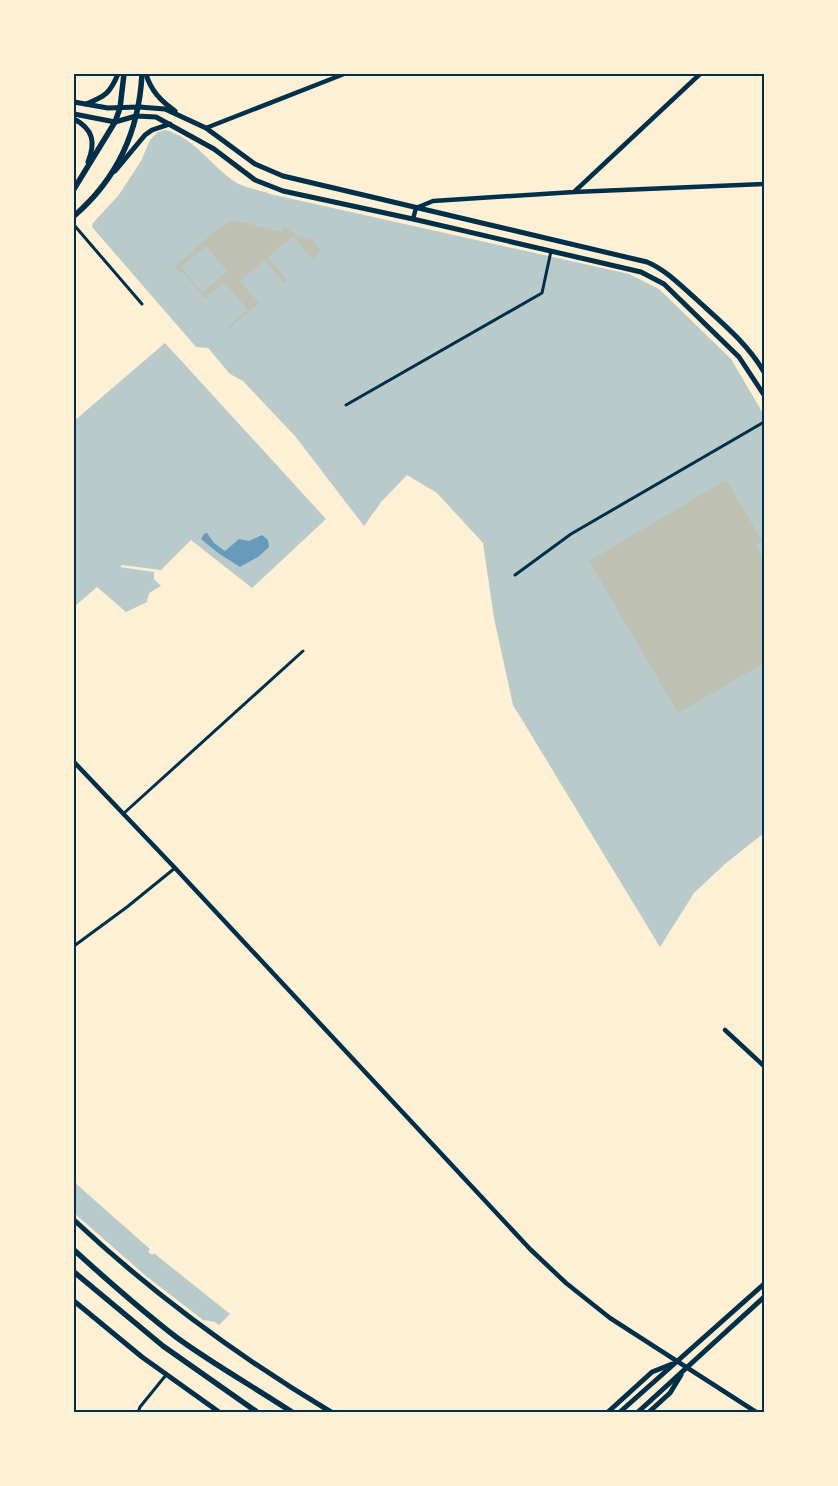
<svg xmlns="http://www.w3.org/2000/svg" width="838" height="1486" font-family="Inter,sans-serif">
<rect width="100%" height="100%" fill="#fdf0d5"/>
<g fill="#b9caca">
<path d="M 165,130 C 195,137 211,167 237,183 C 246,188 260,190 270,194 L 629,274 L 659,289 L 731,359 L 764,415 L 764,833 L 726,863 L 694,893 L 660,947 L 513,705 L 494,618 L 483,543 L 437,493 L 407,475 L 382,501 L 364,526 L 295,436 L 243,381 L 230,374 L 208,348 L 196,347 L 92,227 L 93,223 L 118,196 L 141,161 L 150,140 L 158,132 Z"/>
<path d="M 165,343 L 326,519 L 252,588 L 191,540 L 161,570 L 122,565 L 120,567 L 154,572 L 154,579 L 161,586 L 149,593 L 147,602 L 126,612 L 97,587 L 74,607 L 74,421 Z"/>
<path d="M 74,1182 L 150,1249 L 148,1252 L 152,1255 L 154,1253 L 160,1258 L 230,1314 L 219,1325 L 215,1322 L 203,1320 L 146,1276 L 74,1213 Z"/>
</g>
<path fill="#669bbc" d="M 207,533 L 214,543 L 225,551 L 239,539 L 249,541 L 262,535 L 268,540 L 269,547 L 258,557 L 240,567 L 218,553 L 201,539 L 204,534 Z"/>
<g fill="#bec0b2" fill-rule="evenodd">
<path d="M 234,220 L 282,232 L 283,228 L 290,230 L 290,232 L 295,233 L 294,235 L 311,239 L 321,251 L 312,259 L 293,236 L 268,257 L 287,280 L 284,283 L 264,260 L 240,281 L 259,303 L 229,328 L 228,326 L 248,310 L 224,282 L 205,299 L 182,271 L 180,273 L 175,267 L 175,265 L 194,252 L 193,250 L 220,227 ZM 206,246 L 227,271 L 202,293 L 181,267 Z"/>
<path d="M 726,480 L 762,541 L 756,545 L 764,560 L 764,663 L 678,713 L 589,561 Z"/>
</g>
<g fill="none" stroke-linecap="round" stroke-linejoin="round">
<g stroke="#003049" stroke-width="3">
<path d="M 74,225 L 142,304"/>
<path d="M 346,405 L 542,293 L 551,251"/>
<path d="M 515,575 L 571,534 L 764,422"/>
<path d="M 123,814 L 303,651"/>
<path d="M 74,946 L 127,907 L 175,868"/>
<path d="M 138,1412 L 140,1407 L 166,1375"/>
</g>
<g stroke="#003049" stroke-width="4.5">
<path d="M 206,128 L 344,74"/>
<path d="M 574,192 L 764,184"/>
<path d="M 413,219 L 416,208 L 433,201 L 574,192 L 700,74"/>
<path d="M 74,762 L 175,868 L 530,1249 L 566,1283 L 610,1318 L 756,1412"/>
<path d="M 725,1030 L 764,1066"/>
</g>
<g stroke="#003049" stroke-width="5">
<path d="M 146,74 C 151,91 161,101 175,111"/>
<path d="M 74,102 L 108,108 L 139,107 L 165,109 L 206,128 L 255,164 L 283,176 L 647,262 C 666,270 680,285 696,299 C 720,321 747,343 764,372"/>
<path d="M 86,104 C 106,96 110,93 118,74"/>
<path d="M 74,114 L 115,122 L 136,116 L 156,117 L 214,149 L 255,180 L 283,191 L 413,219 L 641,272 L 664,284 L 739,357 L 764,395"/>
<path d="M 74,119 C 93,129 96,142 88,162"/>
<path d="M 115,171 L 145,135 L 152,130 L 170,124"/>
<path d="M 74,1220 C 152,1293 239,1357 331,1412"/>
<path d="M 74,1301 L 142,1357 L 219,1412"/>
<path d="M 608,1412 L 652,1372 L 672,1364"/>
<path d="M 620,1412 L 764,1284"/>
<path d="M 638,1412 L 764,1297"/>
<path d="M 649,1412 L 670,1393 L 681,1375"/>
</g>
<g stroke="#003049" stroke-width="5.5">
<path d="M 74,189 L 115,122 L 120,108 L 124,74"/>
<path d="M 74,216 C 117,179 139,131 142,74"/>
</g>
<g stroke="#003049" stroke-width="5.5">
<path d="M 74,1250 C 107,1280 141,1310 176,1337 C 213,1364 254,1387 292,1412"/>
<path d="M 74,1272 L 163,1346 L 257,1412"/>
</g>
</g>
<rect width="838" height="1486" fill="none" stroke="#fdf0d5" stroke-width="150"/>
<rect x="75" y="75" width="688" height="1336" fill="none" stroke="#003049" stroke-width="2"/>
</svg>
